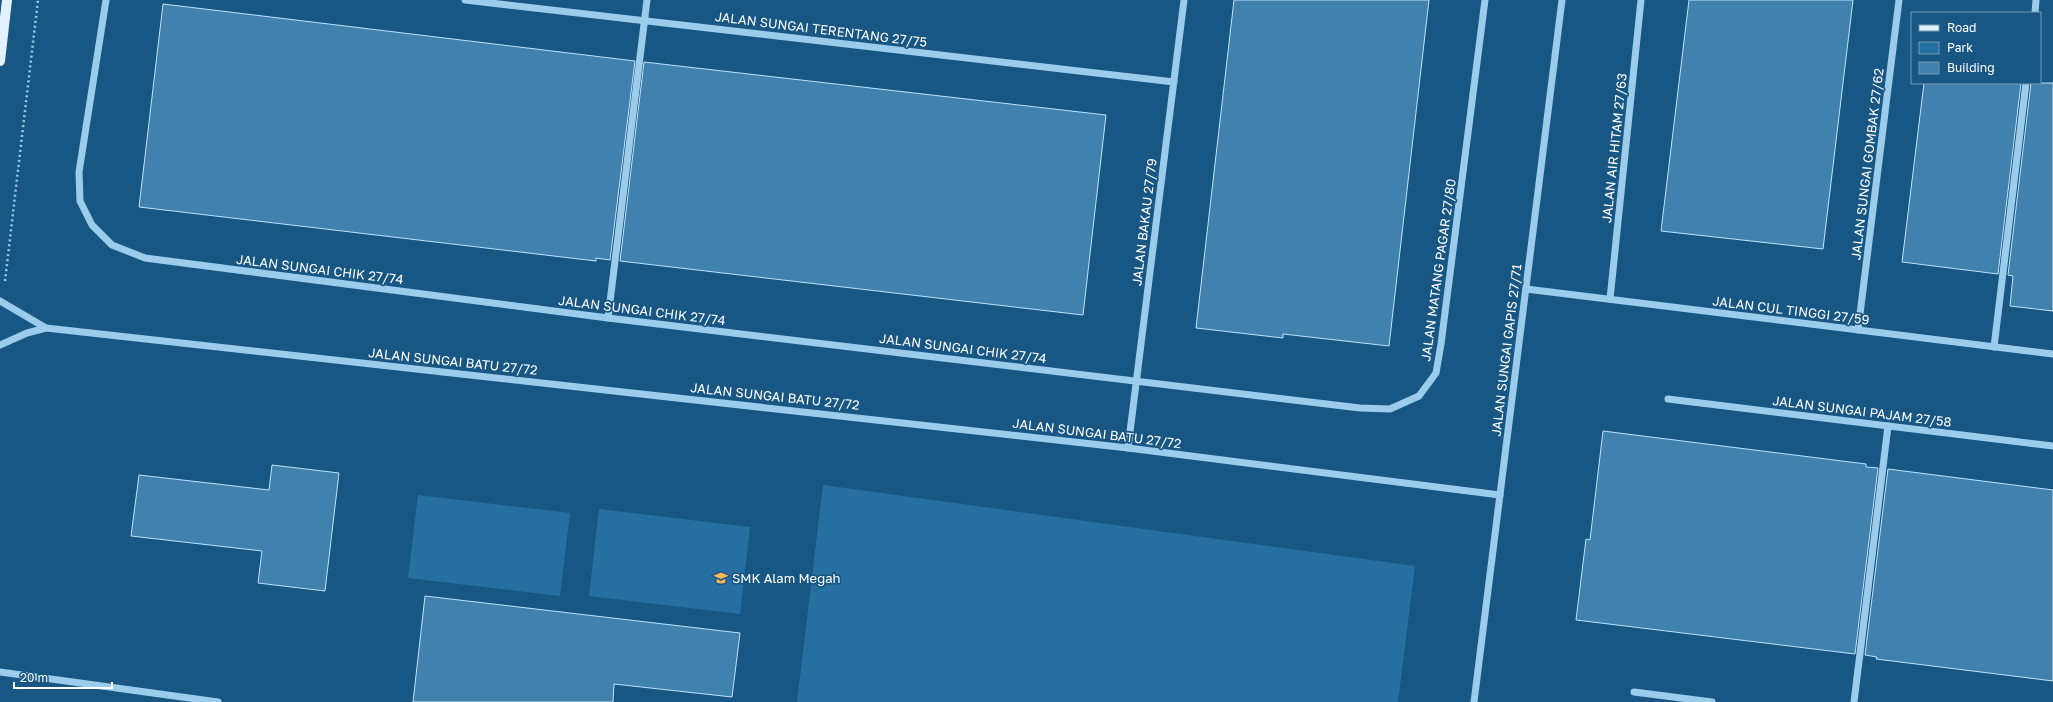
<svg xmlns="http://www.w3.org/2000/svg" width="2053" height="702" font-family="'Golos Text',sans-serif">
<rect width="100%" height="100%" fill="#185783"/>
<g fill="#2670a1">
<path d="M 823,485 L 1415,566 L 1398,702 L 797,702 Z"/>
<path d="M 418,495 L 570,513 L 560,596 L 408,578 Z"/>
<path d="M 599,509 L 750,527 L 740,614 L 589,596 Z"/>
</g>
<g fill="#4081ad" stroke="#c1e3f9">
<path d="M 1234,0 L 1429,0 L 1389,346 L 1283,334 L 1283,338 L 1196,328 Z"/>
<path d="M 1689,0 L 1853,0 L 1823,249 L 1661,231 Z"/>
<path d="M 163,4 L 635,61 L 610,260 L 596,258 L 596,261 L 139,207 Z"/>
<path d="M 644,62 L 1106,115 L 1083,315 L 620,261 Z"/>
<path d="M 1924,83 L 2021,83 L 1998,274 L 1902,262 Z"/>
<path d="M 2031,83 L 2053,83 L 2053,311 L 2010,306 L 2013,276 L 2008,275 Z"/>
<path d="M 1603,431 L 1866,464 L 1866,467 L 1878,468 L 1855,654 L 1576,620 L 1586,539 L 1590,540 Z"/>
<path d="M 272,465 L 339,473 L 325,591 L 258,583 L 262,551 L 131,536 L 139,475 L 269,490 Z"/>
<path d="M 1888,469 L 2053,490 L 2053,681 L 1876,659 L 1877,657 L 1865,655 Z"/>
<path d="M 425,596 L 740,633 L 732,697 L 614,684 L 613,702 L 413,702 Z"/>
</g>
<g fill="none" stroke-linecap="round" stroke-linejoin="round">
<path stroke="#9cccec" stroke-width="2.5" stroke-dasharray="2 3" stroke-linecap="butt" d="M 5,281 L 38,0"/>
<g stroke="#9cccec" stroke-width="7">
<path d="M 106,0 L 79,172 L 80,201 L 92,225 L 112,245 L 145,258 L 608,318 L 1360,408 L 1390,409 L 1419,396 L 1436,373 L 1441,344 L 1485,0"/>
<path d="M 465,0 L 1174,82"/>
<path d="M 2035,13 L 2036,0"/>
<path d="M 1526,289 L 2053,354"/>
<path d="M 1610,299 L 1641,0"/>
<path d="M 0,301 L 46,328 L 1128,448 L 1500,495"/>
<path d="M 608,318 L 647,0"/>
<path d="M 1858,330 L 1899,0"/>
<path d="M 0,345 L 27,333 L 46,328"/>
<path d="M 1994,347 L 2026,83"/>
<path d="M 1668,399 L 2053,446"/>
<path d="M 1128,448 L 1184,0"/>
<path d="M 0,672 L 218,702"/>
<path d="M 1634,692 L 1712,702"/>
<path d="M 1474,702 L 1562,0"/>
<path d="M 1854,702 L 1888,426"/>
</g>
<path stroke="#e1f1ff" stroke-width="10" d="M 0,61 L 7,0"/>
</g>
<defs>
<symbol id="school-bare" viewBox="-9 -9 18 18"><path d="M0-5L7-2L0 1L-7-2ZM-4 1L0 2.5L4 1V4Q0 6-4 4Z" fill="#ffb657" stroke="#185783" stroke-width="2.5" paint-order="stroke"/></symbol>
</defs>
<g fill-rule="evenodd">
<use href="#school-bare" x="711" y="568" width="20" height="20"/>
</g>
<g text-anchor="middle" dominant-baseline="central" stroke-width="3.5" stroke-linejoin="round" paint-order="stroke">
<g font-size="13" fill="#fff" stroke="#185783">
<text transform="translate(821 29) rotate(7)">JALAN SUNGAI TERENTANG 27/75</text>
<text transform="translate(1614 148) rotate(-84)">JALAN AIR HITAM 27/63</text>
<text transform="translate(1867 164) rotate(-83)">JALAN SUNGAI GOMBAK 27/62</text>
<text transform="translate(1144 222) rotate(-83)">JALAN BAKAU 27/79</text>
<text transform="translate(320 269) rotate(7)">JALAN SUNGAI CHIK 27/74</text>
<text transform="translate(1438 270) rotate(-82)">JALAN MATANG PAGAR 27/80</text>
<text transform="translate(642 310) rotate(7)">JALAN SUNGAI CHIK 27/74</text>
<text transform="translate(1791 310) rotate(7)">JALAN CUL TINGGI 27/59</text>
<text transform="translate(963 348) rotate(7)">JALAN SUNGAI CHIK 27/74</text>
<text transform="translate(1506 350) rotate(-83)">JALAN SUNGAI GAPIS 27/71</text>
<text transform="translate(453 361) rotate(6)">JALAN SUNGAI BATU 27/72</text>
<text transform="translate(775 396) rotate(6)">JALAN SUNGAI BATU 27/72</text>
<text transform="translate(1862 411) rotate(7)">JALAN SUNGAI PAJAM 27/58</text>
<text transform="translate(1097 433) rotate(7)">JALAN SUNGAI BATU 27/72</text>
</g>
<g font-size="13" fill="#fff" stroke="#185783" text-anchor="start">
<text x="732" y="578">SMK Alam Megah</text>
</g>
</g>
<rect x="1911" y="12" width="130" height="72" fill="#185783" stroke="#749ab5"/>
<rect x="1919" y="25" width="20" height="6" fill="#e1f1ff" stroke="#749ab5"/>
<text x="1947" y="32" font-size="12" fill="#ffffff">Road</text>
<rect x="1919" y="42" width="20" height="12" fill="#2670a1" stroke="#749ab5"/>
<text x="1947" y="52" font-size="12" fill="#ffffff">Park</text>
<rect x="1919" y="62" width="20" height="12" fill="#4081ad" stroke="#749ab5"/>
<text x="1947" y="72" font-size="12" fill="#ffffff">Building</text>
<path d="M14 682v6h98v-6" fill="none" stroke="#ffffff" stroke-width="2"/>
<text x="20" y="682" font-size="12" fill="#ffffff" stroke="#185783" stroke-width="3" paint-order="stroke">20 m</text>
</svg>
